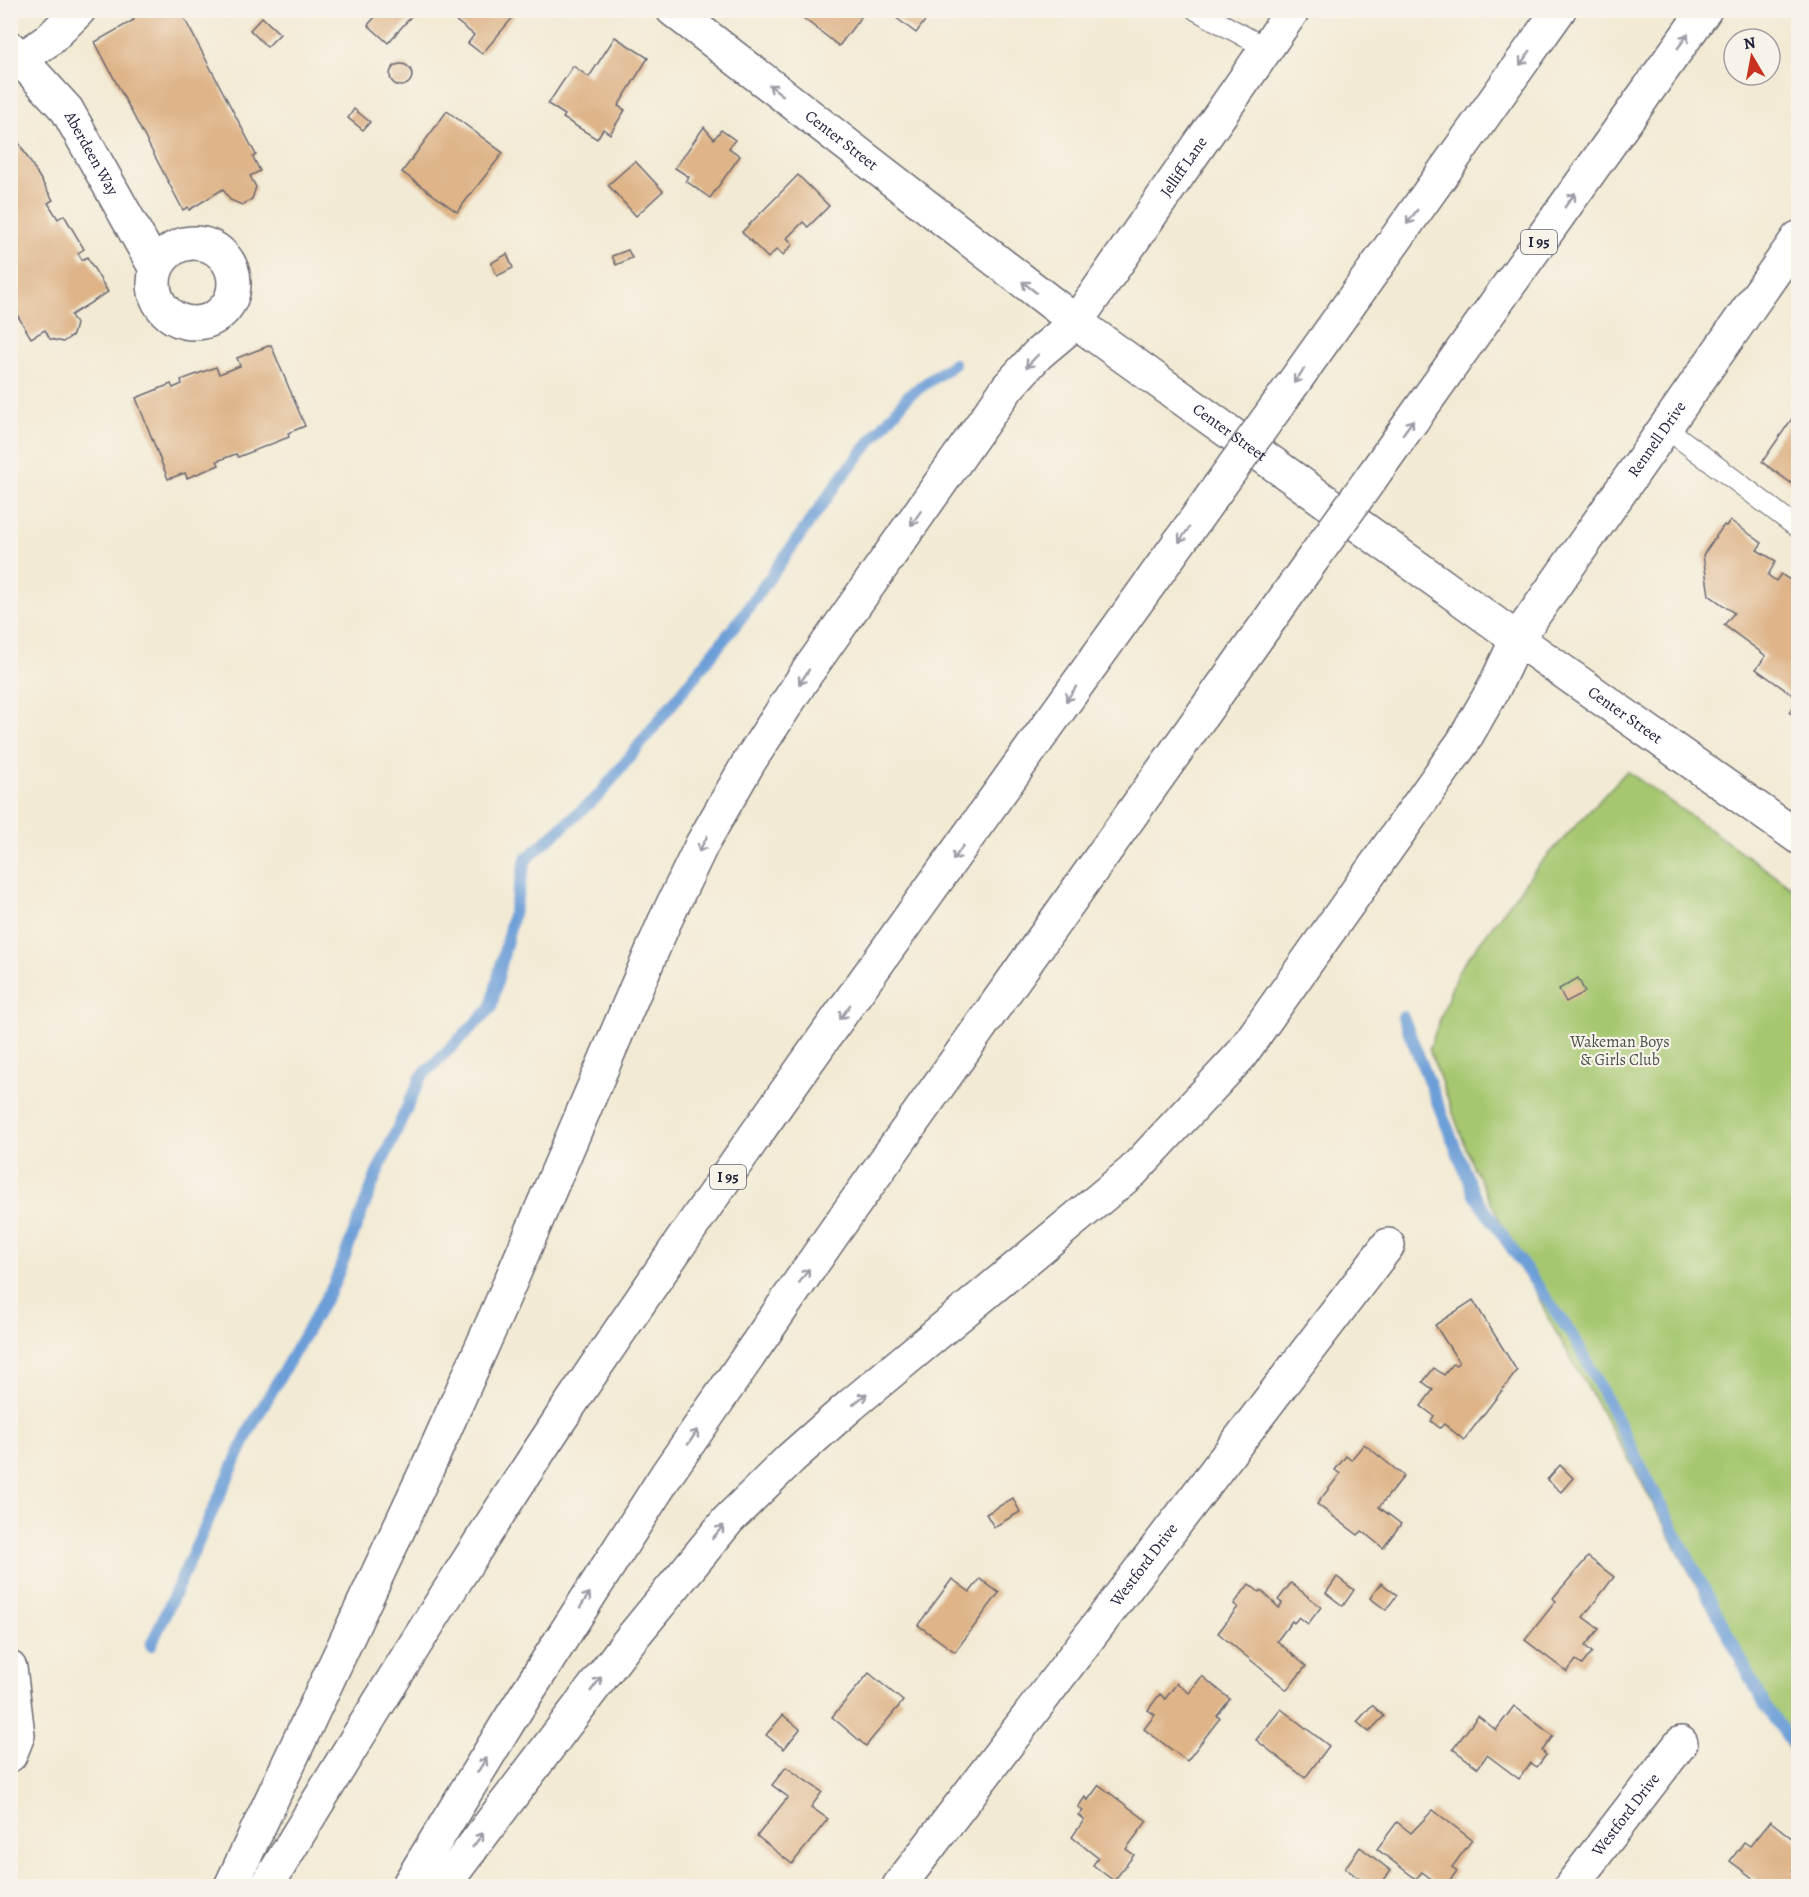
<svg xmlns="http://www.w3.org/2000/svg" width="1809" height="1897" font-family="Alegreya,serif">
<rect width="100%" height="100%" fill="#f7f3e8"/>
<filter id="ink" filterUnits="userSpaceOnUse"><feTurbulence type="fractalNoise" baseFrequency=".0167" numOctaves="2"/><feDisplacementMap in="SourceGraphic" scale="12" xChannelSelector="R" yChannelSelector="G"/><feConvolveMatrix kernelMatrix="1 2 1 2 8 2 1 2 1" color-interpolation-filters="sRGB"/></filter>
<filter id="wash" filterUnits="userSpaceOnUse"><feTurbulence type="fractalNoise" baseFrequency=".008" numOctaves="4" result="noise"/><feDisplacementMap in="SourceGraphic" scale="24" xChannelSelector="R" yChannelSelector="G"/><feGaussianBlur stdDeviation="1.35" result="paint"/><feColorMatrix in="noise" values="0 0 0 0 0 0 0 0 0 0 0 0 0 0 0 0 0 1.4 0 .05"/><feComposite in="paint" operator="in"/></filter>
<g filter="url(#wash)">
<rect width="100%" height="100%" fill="#f2ead4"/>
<path fill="#a6c76f" stroke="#647455" stroke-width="1.5" d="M 1627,771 L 1798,892 L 1798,1764 L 1736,1660 L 1637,1474 L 1553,1327 L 1472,1164 L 1429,1049 L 1458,971 L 1538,866 Z"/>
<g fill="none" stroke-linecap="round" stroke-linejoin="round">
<g stroke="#6c9ed7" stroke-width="12">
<path d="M 1403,1017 L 1474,1194 L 1576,1341 L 1765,1706 L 1798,1751"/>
<path d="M 151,1645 L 251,1427 L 334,1284 L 377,1173 L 421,1077 L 491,1008 L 526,859 L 600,794 L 738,622 L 844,474 L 909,395 L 954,364"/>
</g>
</g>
<g id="blocks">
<g fill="#deb488">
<path d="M 129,10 L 175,10 L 177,14 L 181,12 L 256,155 L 253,157 L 260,171 L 250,176 L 256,187 L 252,199 L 242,205 L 230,200 L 223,189 L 189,210 L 188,207 L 183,210 L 95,42 L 134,20 Z"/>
<path d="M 381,10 L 411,10 L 414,13 L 388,43 L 368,25 Z"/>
<path d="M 457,10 L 519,10 L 482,54 L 468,43 L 474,35 L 451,17 Z"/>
<path d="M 793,10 L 866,10 L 839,46 Z"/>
<path d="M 886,10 L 933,10 L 916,33 Z"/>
<path d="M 262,17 L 280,34 L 267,47 L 250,30 Z"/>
<path d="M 615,37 L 648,58 L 618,106 L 625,110 L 610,134 L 603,129 L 597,139 L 563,118 L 565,115 L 548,104 L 573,66 L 589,77 Z"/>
<circle cx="401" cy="75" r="11"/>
<path d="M 354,109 L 370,122 L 363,130 L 348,118 Z"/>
<path d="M 447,111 L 503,153 L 457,212 L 402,172 Z"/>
<path d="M 704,127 L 714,139 L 721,130 L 735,140 L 729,148 L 740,156 L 710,198 L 686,181 L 689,177 L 675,168 Z"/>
<path d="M 10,128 L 53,200 L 48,203 L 58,219 L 64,215 L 84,249 L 78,253 L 82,260 L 87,257 L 108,292 L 71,315 L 76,324 L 73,335 L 63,342 L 50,339 L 45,330 L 31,338 L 10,303 Z"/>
<path d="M 635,161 L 663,191 L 636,216 L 608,185 Z"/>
<path d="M 798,175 L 829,206 L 808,227 L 803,222 L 787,238 L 793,244 L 783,255 L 777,249 L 768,258 L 742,232 Z"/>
<path d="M 628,250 L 632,258 L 616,265 L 612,256 Z"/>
<path d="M 507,254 L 513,268 L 497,276 L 491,263 Z"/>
<path d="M 271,345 L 305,426 L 288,433 L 289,437 L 238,457 L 236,454 L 217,461 L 219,465 L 187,478 L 185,473 L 168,479 L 136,398 L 171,384 L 173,388 L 182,384 L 181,380 L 216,367 L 219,374 L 240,366 L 237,358 Z"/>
<path d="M 1798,410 L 1798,488 L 1762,462 Z"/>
<path d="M 1731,521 L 1762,543 L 1757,550 L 1776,561 L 1768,575 L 1776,581 L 1781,574 L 1798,585 L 1798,719 L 1789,712 L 1798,699 L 1756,669 L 1766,656 L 1724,625 L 1734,613 L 1709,595 L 1703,555 L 1724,525 L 1726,526 Z"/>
<path d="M 1578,978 L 1585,992 L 1566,1002 L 1559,989 Z"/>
<path d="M 1473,1300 L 1517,1371 L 1464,1440 L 1444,1424 L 1440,1428 L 1431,1421 L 1434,1416 L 1421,1406 L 1433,1390 L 1423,1382 L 1434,1368 L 1444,1375 L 1453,1364 L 1456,1365 L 1459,1362 L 1435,1325 Z"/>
<path d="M 1364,1444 L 1404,1476 L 1379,1507 L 1401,1524 L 1383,1548 L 1362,1531 L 1358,1535 L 1317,1504 L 1340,1474 L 1335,1470 L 1346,1456 L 1351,1460 Z"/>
<path d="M 1560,1465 L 1573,1478 L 1561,1492 L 1547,1480 Z"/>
<path d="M 1013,1498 L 1020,1512 L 994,1527 L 986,1514 Z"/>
<path d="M 1588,1557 L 1614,1577 L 1583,1617 L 1599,1629 L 1585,1646 L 1592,1652 L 1582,1665 L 1576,1660 L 1567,1672 L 1525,1640 L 1556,1601 L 1553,1598 Z"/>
<path d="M 1337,1577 L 1354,1590 L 1343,1606 L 1326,1593 Z"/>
<path d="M 952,1579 L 970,1592 L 980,1579 L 999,1593 L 955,1652 L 918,1625 Z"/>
<path d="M 1291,1583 L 1321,1607 L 1308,1624 L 1299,1617 L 1294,1623 L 1292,1621 L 1277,1641 L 1306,1666 L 1287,1690 L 1218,1633 L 1238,1607 L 1234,1604 L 1249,1584 L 1259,1592 L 1261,1590 L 1279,1608 L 1282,1603 L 1278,1600 Z"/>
<path d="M 1381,1583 L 1397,1595 L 1386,1610 L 1370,1598 Z"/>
<path d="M 869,1673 L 903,1701 L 866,1746 L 832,1717 Z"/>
<path d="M 1202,1676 L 1230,1699 L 1217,1716 L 1220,1718 L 1187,1761 L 1144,1729 L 1155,1715 L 1148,1710 L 1160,1694 L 1165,1699 L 1177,1683 L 1189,1693 Z"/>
<path d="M 1372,1705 L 1384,1716 L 1369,1732 L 1357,1722 Z"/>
<path d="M 1514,1706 L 1553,1736 L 1542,1751 L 1546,1755 L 1537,1767 L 1531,1763 L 1519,1779 L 1487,1755 L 1478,1768 L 1453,1749 L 1478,1716 L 1496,1730 Z"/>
<path d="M 1281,1709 L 1329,1746 L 1305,1778 L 1256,1740 Z"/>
<path d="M 783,1715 L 800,1729 L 784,1749 L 766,1735 Z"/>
<path d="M 786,1767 L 822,1792 L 811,1807 L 828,1819 L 792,1864 L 757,1836 L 788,1797 L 772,1785 Z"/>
<path d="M 1099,1785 L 1147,1821 L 1126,1849 L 1134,1855 L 1114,1881 L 1093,1865 L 1098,1858 L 1072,1837 L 1084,1820 L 1078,1815 L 1083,1811 L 1078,1807 L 1085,1797 L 1088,1800 Z"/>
<path d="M 1433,1810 L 1472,1840 L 1452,1867 L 1457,1871 L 1445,1886 L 1441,1886 L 1422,1872 L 1416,1879 L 1377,1849 L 1397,1822 L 1411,1833 Z"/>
<path d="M 1770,1821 L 1798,1843 L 1798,1863 L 1792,1871 L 1798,1876 L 1798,1886 L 1754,1886 L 1758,1882 L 1730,1861 L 1744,1842 L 1750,1846 Z"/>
<path d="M 1360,1847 L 1391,1871 L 1379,1886 L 1369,1886 L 1345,1868 Z"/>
</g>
</g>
</g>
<g filter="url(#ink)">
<use href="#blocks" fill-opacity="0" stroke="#6b6871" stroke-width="1.5"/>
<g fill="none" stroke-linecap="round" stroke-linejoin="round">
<defs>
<g id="service">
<path d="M 1196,10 L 1266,48"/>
<path d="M 1666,428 L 1798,528"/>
</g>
<g id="minor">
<path id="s1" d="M 10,48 L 67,110 L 156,269"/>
<path d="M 21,59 L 50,39 L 79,10"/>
<circle cx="194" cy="283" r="40"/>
<path d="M 10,1668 L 18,1735 L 10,1755"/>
<path id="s2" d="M 899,1886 L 1388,1245"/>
<path id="s3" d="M 1571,1886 L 1681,1743"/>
</g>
<g id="tertiary">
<path id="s4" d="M 673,10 L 1076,322 L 1517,639 L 1798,837"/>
</g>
<g id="primary">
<path id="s5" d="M 1076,322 L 1293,10"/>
<path id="s6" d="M 1517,639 L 1798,238"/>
</g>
<g id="motorway">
<path d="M 1277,406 L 1559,10"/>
<path d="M 1374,474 L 1705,10"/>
<path d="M 231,1886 L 432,1458 L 497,1313 L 664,923 L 702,844 L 749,762 L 806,674 L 1008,387 L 1038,354 L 1076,322"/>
<path d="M 267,1886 C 362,1728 459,1572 561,1418 C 772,1103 998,797 1218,488"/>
<path d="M 408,1886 L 509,1721 L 667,1474 L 833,1234 L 1315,556"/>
<path d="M 443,1886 L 625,1646 L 728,1520 L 791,1458 L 851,1405 L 1133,1171 L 1240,1056 L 1463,742 L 1494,688 L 1517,639"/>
</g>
</defs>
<use href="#service" stroke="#6b6871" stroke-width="22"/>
<use href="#minor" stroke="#6b6871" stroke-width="36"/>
<use href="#tertiary" stroke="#6b6871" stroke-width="36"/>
<use href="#primary" stroke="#6b6871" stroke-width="36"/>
<use href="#motorway" stroke="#6b6871" stroke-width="36"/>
<use href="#service" stroke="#fff" stroke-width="20"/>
<use href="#minor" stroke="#fff" stroke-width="33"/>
<use href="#tertiary" stroke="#fff" stroke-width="33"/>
<use href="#primary" stroke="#fff" stroke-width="33"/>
<use href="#motorway" stroke="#fff" stroke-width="33"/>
<defs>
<g id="motorway-bridge">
<path d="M 1218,488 L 1277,406"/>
<path d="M 1315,556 L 1374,474"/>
</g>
</defs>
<use href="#motorway-bridge" stroke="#6b6871" stroke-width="36" stroke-linecap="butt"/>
<use href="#motorway-bridge" stroke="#fff" stroke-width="33"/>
</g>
<defs><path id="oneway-shaft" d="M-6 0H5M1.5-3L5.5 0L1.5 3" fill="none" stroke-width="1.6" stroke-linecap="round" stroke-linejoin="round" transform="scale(1.5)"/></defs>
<g stroke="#9c9ca7">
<use href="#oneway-shaft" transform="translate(1683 41) rotate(-54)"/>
<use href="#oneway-shaft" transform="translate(1525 58) rotate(126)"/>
<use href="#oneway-shaft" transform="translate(776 90) rotate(-142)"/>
<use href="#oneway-shaft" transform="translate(1570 200) rotate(-54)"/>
<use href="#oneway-shaft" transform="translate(1412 217) rotate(126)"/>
<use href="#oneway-shaft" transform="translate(1029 287) rotate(-142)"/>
<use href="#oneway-shaft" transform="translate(1032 361) rotate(134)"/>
<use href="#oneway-shaft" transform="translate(1299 376) rotate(126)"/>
<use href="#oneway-shaft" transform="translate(1408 427) rotate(-54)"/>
<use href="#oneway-shaft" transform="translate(916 518) rotate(125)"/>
<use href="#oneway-shaft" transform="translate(1184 535) rotate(125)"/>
<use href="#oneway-shaft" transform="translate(804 677) rotate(124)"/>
<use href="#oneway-shaft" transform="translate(1071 694) rotate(125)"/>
<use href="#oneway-shaft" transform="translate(703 844) rotate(118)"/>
<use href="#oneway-shaft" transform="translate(958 853) rotate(125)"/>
<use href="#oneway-shaft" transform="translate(845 1012) rotate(125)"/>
<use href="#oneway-shaft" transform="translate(804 1276) rotate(-55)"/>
<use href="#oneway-shaft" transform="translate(860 1399) rotate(-39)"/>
<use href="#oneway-shaft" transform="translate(693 1437) rotate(-56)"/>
<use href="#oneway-shaft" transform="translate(718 1532) rotate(-50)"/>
<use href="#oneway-shaft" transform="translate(585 1600) rotate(-57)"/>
<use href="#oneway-shaft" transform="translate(596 1684) rotate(-53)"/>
<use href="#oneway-shaft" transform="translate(482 1765) rotate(-58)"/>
<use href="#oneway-shaft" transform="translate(478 1840) rotate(-53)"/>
</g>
</g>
<g text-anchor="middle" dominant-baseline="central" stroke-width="4.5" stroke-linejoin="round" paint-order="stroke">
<g fill="#f7f3e8" stroke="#62616f" stroke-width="1.5">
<rect x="1521" y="230" width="36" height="24" rx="4.5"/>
<rect x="710" y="1165" width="36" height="24" rx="4.5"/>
</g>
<g font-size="15" font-weight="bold" fill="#22223b">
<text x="1539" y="242">I 95</text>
<text x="728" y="1177">I 95</text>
</g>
<g font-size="16" fill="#22223b" stroke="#f7f3e8">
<text stroke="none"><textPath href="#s4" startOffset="213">Center Street</textPath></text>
<text stroke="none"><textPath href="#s1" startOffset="134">Aberdeen Way</textPath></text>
<text stroke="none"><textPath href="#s5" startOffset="189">Jelliff Lane</textPath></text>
<text stroke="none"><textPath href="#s4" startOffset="699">Center Street</textPath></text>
<text stroke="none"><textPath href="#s6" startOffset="244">Rennell Drive</textPath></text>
<text stroke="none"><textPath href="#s4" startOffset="1185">Center Street</textPath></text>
<text stroke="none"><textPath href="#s2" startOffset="404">Westford Drive</textPath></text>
<text stroke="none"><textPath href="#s3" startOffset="90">Westford Drive</textPath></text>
</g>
<g font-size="16" fill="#4a544b" stroke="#f7f3e8">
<text x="1620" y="1042">Wakeman Boys<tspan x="1620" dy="18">&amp; Girls Club</tspan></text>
</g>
</g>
<rect width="1809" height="1897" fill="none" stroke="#f7f3e8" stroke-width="36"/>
<g transform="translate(1752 57) rotate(350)"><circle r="28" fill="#f7f3e8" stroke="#a29fa3" stroke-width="1.5"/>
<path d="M0-4.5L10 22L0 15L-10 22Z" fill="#c8321e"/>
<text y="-9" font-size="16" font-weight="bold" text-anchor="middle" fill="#22223b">N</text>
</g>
</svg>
